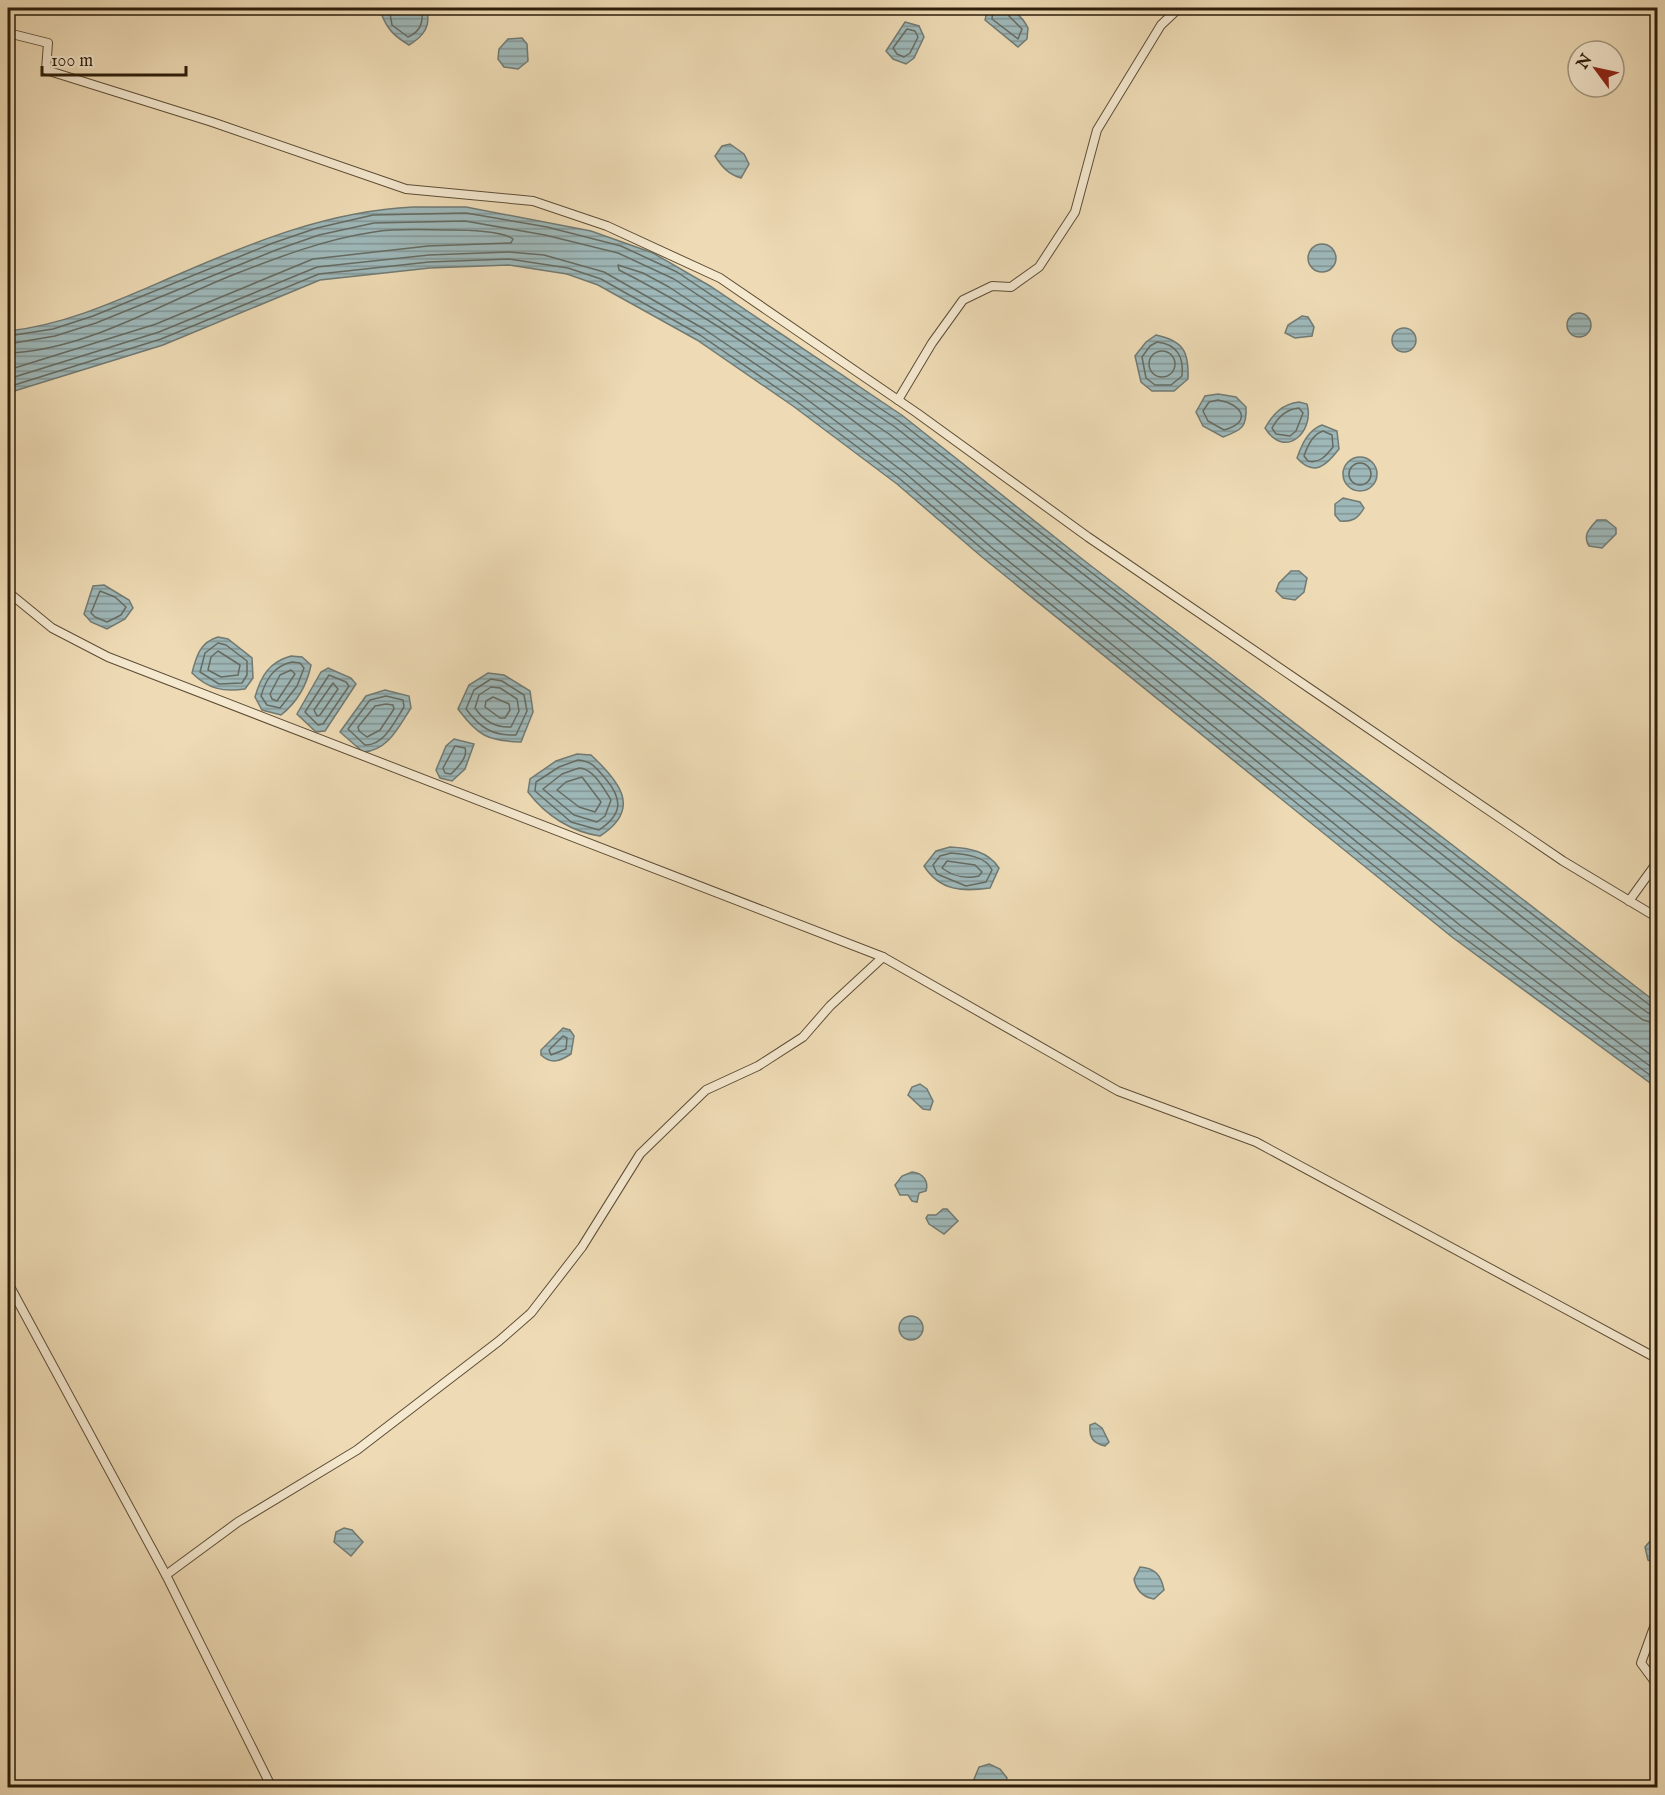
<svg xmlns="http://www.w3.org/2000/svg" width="1665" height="1795" font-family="'IM FELL English',serif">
<defs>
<pattern id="water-rules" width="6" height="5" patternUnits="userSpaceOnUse" patternTransform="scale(1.5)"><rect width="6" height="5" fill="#9eb8b9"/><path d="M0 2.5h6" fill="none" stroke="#819595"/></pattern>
</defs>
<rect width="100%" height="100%" fill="#eedbb5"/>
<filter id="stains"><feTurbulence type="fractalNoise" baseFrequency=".00333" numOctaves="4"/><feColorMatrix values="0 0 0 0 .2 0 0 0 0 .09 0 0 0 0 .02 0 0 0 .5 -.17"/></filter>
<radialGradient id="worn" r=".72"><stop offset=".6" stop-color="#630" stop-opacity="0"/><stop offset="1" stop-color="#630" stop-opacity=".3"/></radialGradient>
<g fill="url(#water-rules)" stroke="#717a73" stroke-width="1.5">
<path d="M 384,8 L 426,8 C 432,25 424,36 409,45 C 394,36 387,29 381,13 Z"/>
<path d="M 988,8 C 1007,7 1019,10 1028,28 L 1027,39 L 1018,47 L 985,20 Z"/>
<path d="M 905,22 L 919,26 L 924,37 L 914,58 L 906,64 L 893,59 L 886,51 Z"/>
<path d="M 522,38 L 527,44 L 528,61 L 518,69 L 504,67 L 498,59 L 499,49 L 508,39 Z"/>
<path d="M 730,144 L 744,154 L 749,164 L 741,178 C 728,174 722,167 715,156 L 722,146 Z"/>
<path d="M 413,207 L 466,207 L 591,231 L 653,253 L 710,286 L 903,416 L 1086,562 L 1657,1003 L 1657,1088 L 1452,937 L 982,557 L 897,484 L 793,406 L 697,340 L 598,285 L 567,274 L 509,265 L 430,268 L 320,280 L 163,345 L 8,393 L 8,331 C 67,325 123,298 177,275 C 253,242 329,211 413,207 Z"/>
<circle cx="1322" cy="258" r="14"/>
<circle cx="1579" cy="325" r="12"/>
<path d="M 1302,316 L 1308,317 L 1314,327 L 1312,336 L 1295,338 L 1285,333 L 1288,325 Z"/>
<circle cx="1404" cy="340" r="12"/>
<path d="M 1156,335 C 1184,341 1189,352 1188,379 L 1174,391 L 1152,391 L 1141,382 L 1135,356 L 1146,342 Z"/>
<path d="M 1218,394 L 1236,397 L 1246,407 C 1247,427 1242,430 1223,437 L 1203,426 L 1196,412 L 1205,396 Z"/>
<path d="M 1299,402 L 1307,404 C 1315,432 1285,460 1265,428 C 1273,414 1282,404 1299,402 Z"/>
<path d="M 1322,425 L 1337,431 L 1339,449 C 1326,466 1314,477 1297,458 C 1302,444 1308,430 1322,425 Z"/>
<circle cx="1360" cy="474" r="17"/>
<path d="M 1343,498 L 1360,502 L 1364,508 C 1358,519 1352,522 1340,521 L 1335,515 L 1335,504 Z"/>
<path d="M 1597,520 L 1606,520 L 1616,528 L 1616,534 L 1602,548 L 1589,546 C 1582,535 1590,528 1597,520 Z"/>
<path d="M 1291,571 L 1299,571 L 1307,578 L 1304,592 L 1295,600 L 1283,598 L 1276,591 L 1279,583 Z"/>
<path d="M 104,585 L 129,600 L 133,608 L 125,619 L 107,629 L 91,622 L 84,614 L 93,586 Z"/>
<path d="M 218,637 L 228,639 L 252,658 L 253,678 L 245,689 C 223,692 208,689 192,673 C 196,657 200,642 218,637 Z"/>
<path d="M 291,656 L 302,657 L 311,665 C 307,685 296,703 281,715 L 262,710 L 255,697 C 261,676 269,662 291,656 Z"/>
<path d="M 328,668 L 351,678 L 356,684 L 325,731 L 316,732 L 297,714 L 321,672 Z"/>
<path d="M 488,673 L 504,675 L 530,691 L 533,712 L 521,742 C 488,741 478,736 458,709 L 469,685 Z"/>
<path d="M 385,690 L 409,696 L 411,708 C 399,726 388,751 363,752 L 340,732 L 366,696 Z"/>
<path d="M 454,739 L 474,744 L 465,769 L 452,781 L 440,778 L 436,770 L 446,746 Z"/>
<path d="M 577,754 L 591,755 C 620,782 642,809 600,836 C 572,832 546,816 528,792 L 530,779 L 556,761 Z"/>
<path d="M 950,847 C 969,848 988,851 999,868 L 990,888 C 963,892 940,891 924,866 L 936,851 Z"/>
<path d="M 563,1028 L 570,1030 L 574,1036 L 571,1054 C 560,1061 552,1065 541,1055 L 541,1050 Z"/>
<path d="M 920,1084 L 927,1089 L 933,1101 L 930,1110 L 923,1109 L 908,1095 L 912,1087 Z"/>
<path d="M 912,1172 C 923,1173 929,1181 926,1191 L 919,1193 L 917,1202 L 912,1201 L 908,1195 L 900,1195 L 895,1185 L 902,1176 Z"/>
<path d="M 943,1209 L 947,1209 L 958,1221 L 944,1234 L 929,1224 L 926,1218 L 928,1215 L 936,1215 Z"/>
<circle cx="911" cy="1328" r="12"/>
<path d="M 1095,1423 L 1102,1428 L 1109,1442 L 1105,1446 C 1093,1443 1089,1438 1090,1425 Z"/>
<path d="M 344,1528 L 352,1530 L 363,1542 L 351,1556 L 334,1542 L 336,1532 Z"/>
<path d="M 1657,1533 L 1658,1533 L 1657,1565 L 1648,1560 L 1645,1547 Z"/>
<path d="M 1140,1567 C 1155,1568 1161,1575 1164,1590 L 1154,1599 C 1143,1597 1136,1590 1134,1579 Z"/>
<path d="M 989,1764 L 1000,1769 L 1007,1778 L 1004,1787 L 974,1787 L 972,1784 L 979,1767 Z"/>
</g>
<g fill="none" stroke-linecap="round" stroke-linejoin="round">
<g stroke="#666b62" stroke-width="1.5">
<path d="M 389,8 L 392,25 L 408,37 C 422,31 423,21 422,8"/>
<path d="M 993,8 L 992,19 L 1018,39 L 1022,29 L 1006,13 L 1005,8"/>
<path d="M 907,29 L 915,31 L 918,37 L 910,53 L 904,57 L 897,54 L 893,48 Z"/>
<path d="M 8,336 L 53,329 L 93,316 L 273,243 L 317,228 L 373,215 L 466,213 L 547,227 L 621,246 L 677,272 L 899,421 L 1083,566 L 1652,1007 L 1658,1008"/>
<path d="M 1157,342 C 1177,344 1184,357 1182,376 L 1171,385 L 1155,385 L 1146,378 L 1142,357 L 1150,346 Z"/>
<path d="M 8,344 L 55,336 L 96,323 L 276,250 L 319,235 L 374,223 L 465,221 L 545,235 L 618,253 L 674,279 L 895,427 L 1608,984 L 1648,1013 L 1658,1015"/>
<circle cx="1162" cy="364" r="13"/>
<path d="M 8,353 C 83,351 161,304 230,276 C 276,258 325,239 374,232 C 399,228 426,230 451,230 C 466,230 503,231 513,239 L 511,243 L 428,246 L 313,259 L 156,324 L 8,370"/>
<path d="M 8,379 L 159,332 L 317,267 L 429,255 L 509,252 L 544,255 L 604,272 L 704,329 L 801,395 L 905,473 L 991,547 L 1461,926 L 1658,1072"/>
<path d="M 8,387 L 161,339 L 319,274 L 429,262 L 509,259 L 568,268 L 601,279 L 700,335 L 796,401 L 900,479 L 986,552 L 1456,932 L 1658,1081"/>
<path d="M 1218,400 C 1242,404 1253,422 1224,430 L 1208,421 L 1203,411 L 1209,402 Z"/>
<path d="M 1299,408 L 1303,413 L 1296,431 L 1290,436 L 1276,434 L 1272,428 C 1278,417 1287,409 1299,408 Z"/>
<path d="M 1323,431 L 1332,435 L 1333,447 C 1326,456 1319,464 1308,461 L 1304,456 C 1307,447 1313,434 1323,431 Z"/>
<circle cx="1360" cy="474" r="11"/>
<path d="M 100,591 L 115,597 L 126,607 L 121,615 L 107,622 L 95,617 L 91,613 Z"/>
<path d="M 218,643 L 226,645 L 247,661 L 247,675 L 242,683 L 219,684 L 200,672 L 205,653 Z"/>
<path d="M 218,651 L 240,665 L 238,675 L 221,677 L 208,670 L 211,657 Z"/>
<path d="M 292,662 L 300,663 L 304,668 L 297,686 L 280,708 L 267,705 L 261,696 C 266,679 274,666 292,662 Z"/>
<path d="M 291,670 L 295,674 L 277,701 L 272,699 L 270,694 L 280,675 Z"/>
<path d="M 329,675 L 346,682 L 349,686 L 323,724 L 318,725 L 305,712 Z"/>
<path d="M 491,679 L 502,681 L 524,695 L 527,711 L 516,735 C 493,736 480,728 466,709 L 474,690 Z"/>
<path d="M 333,683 L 338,689 L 320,715 L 317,716 L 314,710 Z"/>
<path d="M 491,687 L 500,688 L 517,699 L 519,711 L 511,727 C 495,728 484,721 475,708 L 479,695 Z"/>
<path d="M 386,696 L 403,700 L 404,707 C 395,721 384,746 365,745 L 348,729 L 370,700 Z"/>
<path d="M 493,697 L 509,704 L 510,710 L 505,718 L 500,718 L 485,707 L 486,701 Z"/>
<path d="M 386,704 L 393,705 L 394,709 L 380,730 L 367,737 L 359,731 L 358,727 L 375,706 Z"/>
<path d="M 455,746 L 465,748 C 468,757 458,767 451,774 L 445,773 L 443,768 Z"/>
<path d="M 578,760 C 592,761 596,768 605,778 C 623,799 623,814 599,830 L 571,822 L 535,791 L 536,782 L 559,767 Z"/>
<path d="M 579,768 C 593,768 604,789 611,800 L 605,816 L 597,822 L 574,815 L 543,789 L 562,774 Z"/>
<path d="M 582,777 L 601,802 L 595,812 L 579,807 L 557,790 L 566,782 Z"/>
<path d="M 951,853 C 964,854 986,856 992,870 L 986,882 L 966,886 L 937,874 L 933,865 L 940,856 Z"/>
<path d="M 947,861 L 975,865 L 982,872 L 979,876 C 965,879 954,877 942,868 Z"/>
<path d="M 1658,1024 L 1643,1020 L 1603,991 L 889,434 L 669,287 L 643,273 L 618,265 L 619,270 C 718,320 827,397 913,468 C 953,501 992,536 1033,569 C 1240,735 1443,905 1658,1060"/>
<path d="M 563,1036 L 567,1038 L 566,1049 L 551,1055 L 549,1050 Z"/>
</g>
<defs>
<g id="minor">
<path d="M 8,33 L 48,43 L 46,70 L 212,122 L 406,189 L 533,201 L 607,226 L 720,278 L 917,413 L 1088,537 L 1312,690 L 1563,861 L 1658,918"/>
<path d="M 898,400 L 932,343 L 963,300 L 992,286 L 1011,287 L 1039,267 L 1075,212 L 1097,130 L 1161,25 L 1179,8"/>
<path d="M 8,592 L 52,628 L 108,657 L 883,957 L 1118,1091 L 1256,1142 L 1658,1359"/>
<path d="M 1629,901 L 1658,861"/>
<path d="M 8,1283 L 166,1575 L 272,1788"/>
<path d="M 166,1575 L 238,1522 L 357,1450 L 499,1341 L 531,1313 L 582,1247 L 640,1154 L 706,1090 L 758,1066 L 803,1037 L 830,1006 L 883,957"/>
<path d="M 1658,1616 L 1641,1663 L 1658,1686"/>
</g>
</defs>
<use href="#minor" stroke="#5d4d35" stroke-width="10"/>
<use href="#minor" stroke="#f4e8cf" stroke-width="8"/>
</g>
<rect width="1665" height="1795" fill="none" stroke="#eedbb5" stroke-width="30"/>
<rect x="9" y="9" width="1647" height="1777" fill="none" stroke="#2d1e0a" stroke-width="3"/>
<rect x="15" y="15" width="1635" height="1765" fill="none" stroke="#2d1e0a" stroke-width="1.5"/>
<g transform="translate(1596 69) rotate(303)"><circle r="28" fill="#f4e8cf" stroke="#a49780" stroke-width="1.5"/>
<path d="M0-4.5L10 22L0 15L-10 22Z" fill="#8f2418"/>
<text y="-9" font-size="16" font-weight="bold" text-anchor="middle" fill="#2d1e0a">N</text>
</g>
<path d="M42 66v9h144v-9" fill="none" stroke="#2d1e0a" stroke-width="3"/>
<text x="51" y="66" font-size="18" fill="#2d1e0a" stroke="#f4e8cf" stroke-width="4.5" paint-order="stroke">100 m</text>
<rect width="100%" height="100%" filter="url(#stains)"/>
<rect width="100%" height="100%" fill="url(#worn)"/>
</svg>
